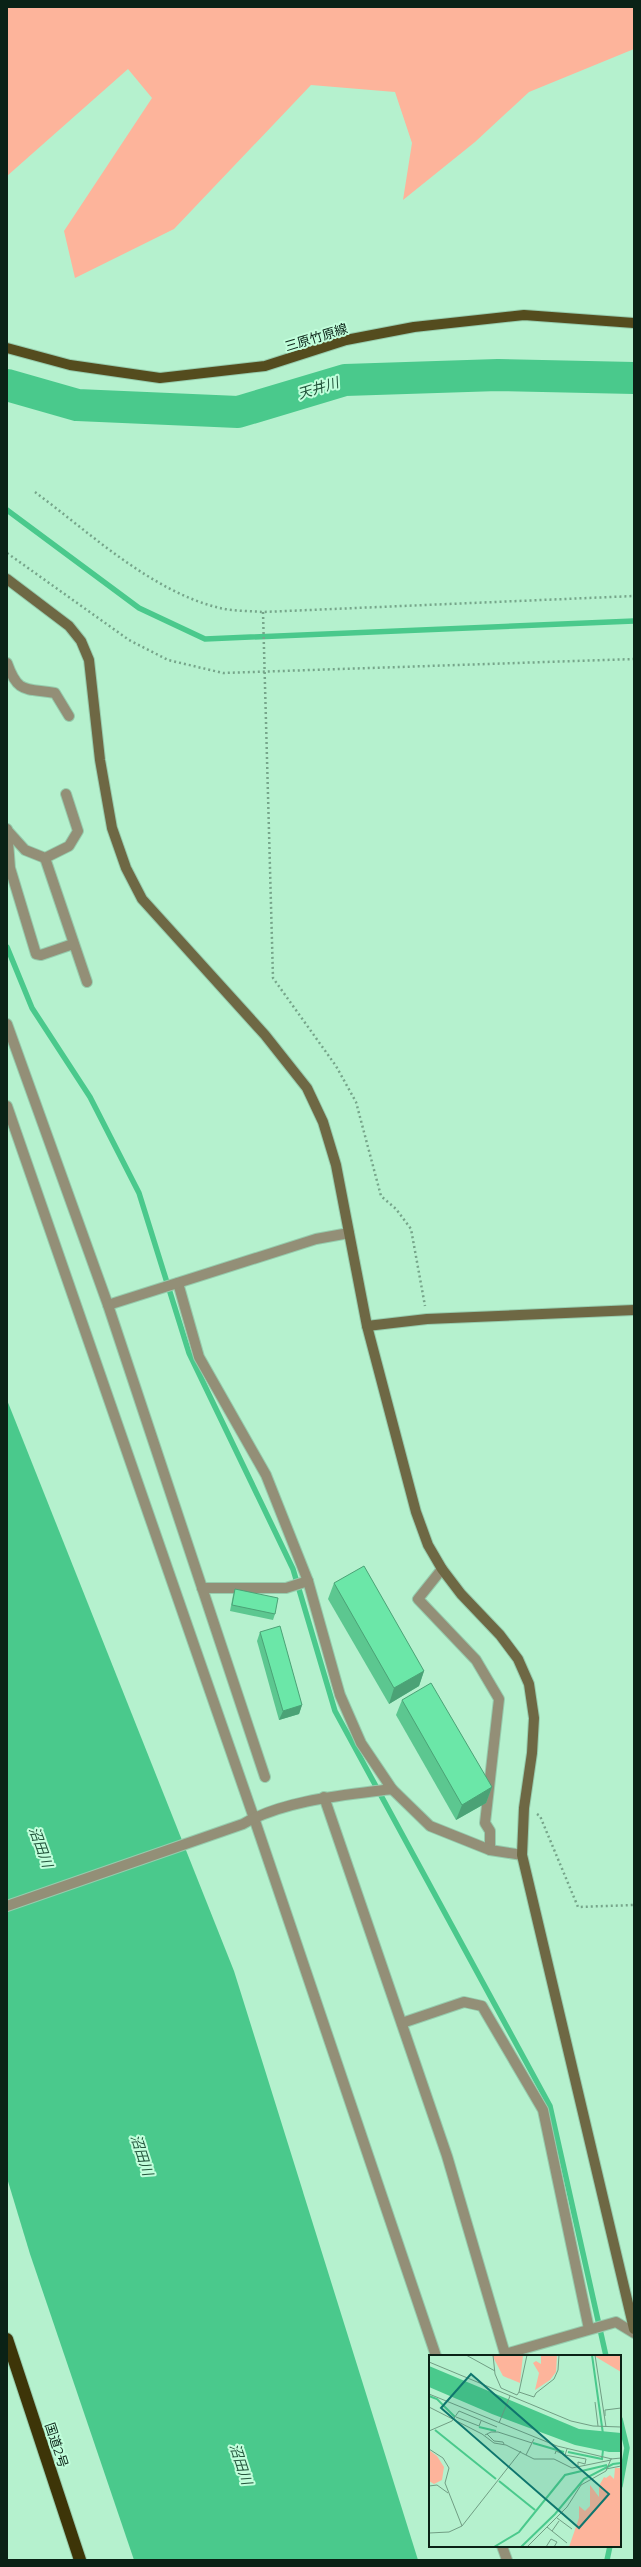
<svg xmlns="http://www.w3.org/2000/svg" width="641" height="2567" font-family="Montserrat,'Noto Sans JP',sans-serif">
<rect width="100%" height="100%" fill="#b5f1ce"/>
<path fill="#fdb49b" d="M 7,7 L 634,7 L 634,49 L 529,92 L 475,142 L 403,200 L 412,143 L 395,92 L 311,85 L 174,229 L 75,278 L 64,231 L 152,98 L 128,69 L 7,176 Z"/>
<path fill="#4ac98c" d="M 7,1400 L 234,1971 L 418,2560 L 134,2560 L 30,2254 L 7,2178 Z"/>
<g fill="none" stroke-linecap="round" stroke-linejoin="round">
<g stroke="#4ac98c" stroke-width="5.5">
<path d="M 7,510 L 139,608 L 205,639 L 634,621"/>
<path d="M 7,947 L 32,1008 L 90,1097 L 139,1193 L 189,1353 L 293,1569 L 335,1711 L 550,2106 L 606,2356"/>
<path d="M 620,2419 L 627,2448 L 620,2486"/>
<path d="M 607,2560 L 610,2546"/>
</g>
<path stroke="#4ac98c" stroke-width="32" d="M 7,385 L 77,405 L 238,412 L 345,380 L 498,375 L 634,378"/>
<defs>
<g id="lane">
<path d="M 7,663 C 18,694 25,688 55,693 L 69,716"/>
<path d="M 7,829 L 10,868 L 36,954 L 41,955 L 73,944"/>
<path d="M 7,830 L 25,850 L 45,858 L 69,846 L 78,831 L 66,794"/>
<path d="M 45,858 L 87,982"/>
<path d="M 442,1569 L 418,1599 L 476,1660 L 499,1699 L 485,1823 L 490,1831 L 490,1850"/>
</g>
<g id="street">
<path d="M 7,1024 L 108,1305 L 265,1777"/>
<path d="M 7,1106 L 254,1818 L 436,2356"/>
<path d="M 178,1283 L 199,1357 L 266,1475 L 308,1581 L 340,1695 L 361,1743 L 392,1789 L 430,1826 L 490,1850 L 522,1855"/>
<path d="M 108,1305 L 316,1239 L 349,1233"/>
<path d="M 202,1588 L 286,1588 L 308,1581"/>
<path d="M 324,1797 L 447,2156 L 505,2354 L 616,2322 L 634,2333"/>
<path d="M 7,1906 L 243,1824 C 284,1800 345,1795 392,1789"/>
<path d="M 402,2023 L 464,2002 L 482,2006 L 543,2110 L 589,2329"/>
<path d="M 502,2546 L 507,2560"/>
</g>
<g id="secondary">
<path d="M 7,579 L 69,626 L 81,641 L 89,660 L 100,760 L 112,828 L 126,868 L 142,899 L 265,1035 L 307,1088 L 323,1122 L 336,1165 L 367,1326 L 416,1512 L 428,1545 L 442,1569 L 461,1594 L 500,1635 L 518,1659 L 529,1684 L 534,1718 L 532,1753 L 524,1808 L 522,1855 L 634,2329"/>
<path d="M 367,1326 L 427,1319 L 634,1310"/>
</g>
<path id="primary" d="M 7,348 L 70,365 L 160,378 L 265,366 L 346,340 L 414,327 L 524,315 L 634,323"/>
<path id="highway" d="M 7,2339 L 80,2560"/>
</defs>
<use href="#lane" stroke="#96ccad" stroke-width="12"/>
<use href="#street" stroke="#96ccad" stroke-width="12"/>
<use href="#secondary" stroke="#96ccad" stroke-width="12"/>
<use href="#primary" stroke="#96ccad" stroke-width="12"/>
<use href="#highway" stroke="#96ccad" stroke-width="14"/>
<g stroke="#76a58a" stroke-width="2.5" stroke-dasharray="2 3" stroke-linecap="butt">
<path d="M 35,492 C 90,533 152,592 220,608 C 233,611 249,611 263,612 L 634,596"/>
<path d="M 7,553 L 129,640 L 168,660 L 223,673 L 634,659"/>
<path d="M 263,612 L 273,978 L 336,1066 L 356,1102 L 381,1196 L 396,1209 L 411,1229 L 425,1306"/>
<path d="M 537,1814 L 540,1816 L 578,1907 L 634,1905"/>
</g>
<use href="#lane" stroke="#938f77" stroke-width="10"/>
<use href="#street" stroke="#938f77" stroke-width="10"/>
<use href="#secondary" stroke="#6e6844" stroke-width="10"/>
<use href="#primary" stroke="#544c1e" stroke-width="10"/>
<use href="#highway" stroke="#3d3508" stroke-width="12"/>
</g>
<g fill="#5cc790">
<path d="M 334,1583 L 424,1671 L 419,1686 L 389,1704 L 328,1599 Z"/>
<path d="M 235,1589 L 275,1614 L 273,1620 L 230,1611 L 233,1595 Z"/>
<path d="M 260,1632 L 302,1705 L 299,1714 L 279,1720 L 257,1641 Z"/>
<path d="M 402,1700 L 492,1787 L 486,1803 L 456,1820 L 396,1715 Z"/>
</g>
<g fill="#4ba276">
<path d="M 424,1671 L 419,1686 L 389,1704 L 394,1688 Z"/>
<path d="M 302,1705 L 299,1714 L 279,1720 L 283,1711 Z"/>
<path d="M 492,1787 L 486,1803 L 456,1820 L 462,1805 Z"/>
</g>
<g fill="#6be7a8" stroke="#4ba276">
<path d="M 364,1566 L 424,1671 L 394,1688 L 334,1583 Z"/>
<path d="M 235,1589 L 278,1598 L 275,1614 L 232,1605 Z"/>
<path d="M 280,1626 L 302,1705 L 283,1711 L 260,1632 Z"/>
<path d="M 431,1683 L 492,1787 L 462,1805 L 402,1700 Z"/>
</g>
<g text-anchor="middle" dominant-baseline="central" stroke-width="4" stroke-linejoin="round" paint-order="stroke">
<g font-size="13" fill="#0a2216" stroke="#c1fedb">
<text transform="translate(316 337) rotate(-17)">三原竹原線</text>
<text transform="translate(57 2445) rotate(72)">国道2号</text>
</g>
<g font-size="14" font-style="italic" fill="#24563d" stroke="#c1fedb">
<text transform="translate(318 388) rotate(-17)">天井川</text>
<text transform="translate(41 1847) rotate(70)">沼田川</text>
<text transform="translate(142 2155) rotate(72)">沼田川</text>
<text transform="translate(241 2464) rotate(72)">沼田川</text>
</g>
</g>
<g transform="translate(429 2355)">
<rect width="192" height="192" fill="#b5f1ce"/>
<path d="M 63,0 L 94,0 L 91,28 L 74,21 ZM 112,0 L 128,0 L 127,17 L 121,25 L 106,35 L 110,18 L 104,8 L 107,6 L 112,9 ZM 166,0 L 192,0 L 192,17 L 167,2 ZM 0,95 L 8,101 L 15,112 L 13,125 L 5,129 L 0,126 ZM 186,113 L 192,113 L 192,192 L 140,192 L 150,163 L 150,151 L 156,156 L 161,151 L 161,130 L 170,142 L 170,131 L 175,122 L 177,123 L 181,120 L 185,124 Z" fill="#fdb49b"/>
<path d="M 0,11 L 150,74 L 192,78 L 192,97 L 180,97 L 146,90 L 63,59 L 0,32 Z" fill="#4ac98c"/>
<path fill="none" stroke="#4ac98c" stroke-width="2" d="M 163,0 L 174,79M 0,41 L 8,44 L 26,62M 50,72 L 67,76M 6,75 L 67,124M 104,88 L 135,97M 139,97 L 173,104 L 174,95M 70,126 L 106,155M 65,192 L 90,177 L 136,120 L 178,110M 92,192 L 126,159 L 155,124 L 184,109 L 192,108"/>
<path fill="none" stroke="#719e84" stroke-width="1" d="M 37,0 L 66,16M 64,0 L 66,19 L 72,33 L 88,40 L 90,37 L 105,42 L 107,38 L 125,24 L 129,15 L 130,0M 166,0 L 177,72M 0,7 L 142,66 L 164,71 L 192,72M 90,37 L 98,0M 0,39 L 128,91 L 183,104M 166,47 L 169,71M 0,52 L 53,79 L 65,88 L 77,90 L 105,104 L 125,104 L 143,113 L 182,105M 176,61 L 176,55 L 192,53M 27,62 L 50,71 L 52,66M 70,68 L 81,41M 0,76 L 23,66 L 30,56 L 68,72M 58,79 L 65,86 L 74,87 L 75,89M 56,80 L 62,77 L 69,77 L 103,88M 0,94 L 14,103 L 20,113 L 16,128 L 33,171M 126,99 L 127,96 L 136,100 L 138,94M 97,100 L 105,84M 136,100 L 157,104 L 156,109 L 149,107 L 149,112M 177,114 L 192,111M 0,131 L 8,130 L 19,138M 128,163 L 143,174M 118,172 L 138,188M 123,176 L 130,166M 0,178 L 20,177 L 33,171 L 92,96M 98,192 L 138,152 L 152,130 L 177,116 L 182,104 L 192,103M 117,192 L 122,184 L 128,187 L 125,192"/>
<path fill="#0f766e" fill-opacity="0.15" stroke="#0f766e" stroke-width="2" d="M 42,19 L 180,139 L 150,173 L 12,53 Z"/>
<rect width="192" height="192" fill="none" stroke="#0a2216" stroke-width="2"/>
</g>
<rect width="641" height="2567" fill="none" stroke="#0a2216" stroke-width="16"/>
</svg>
